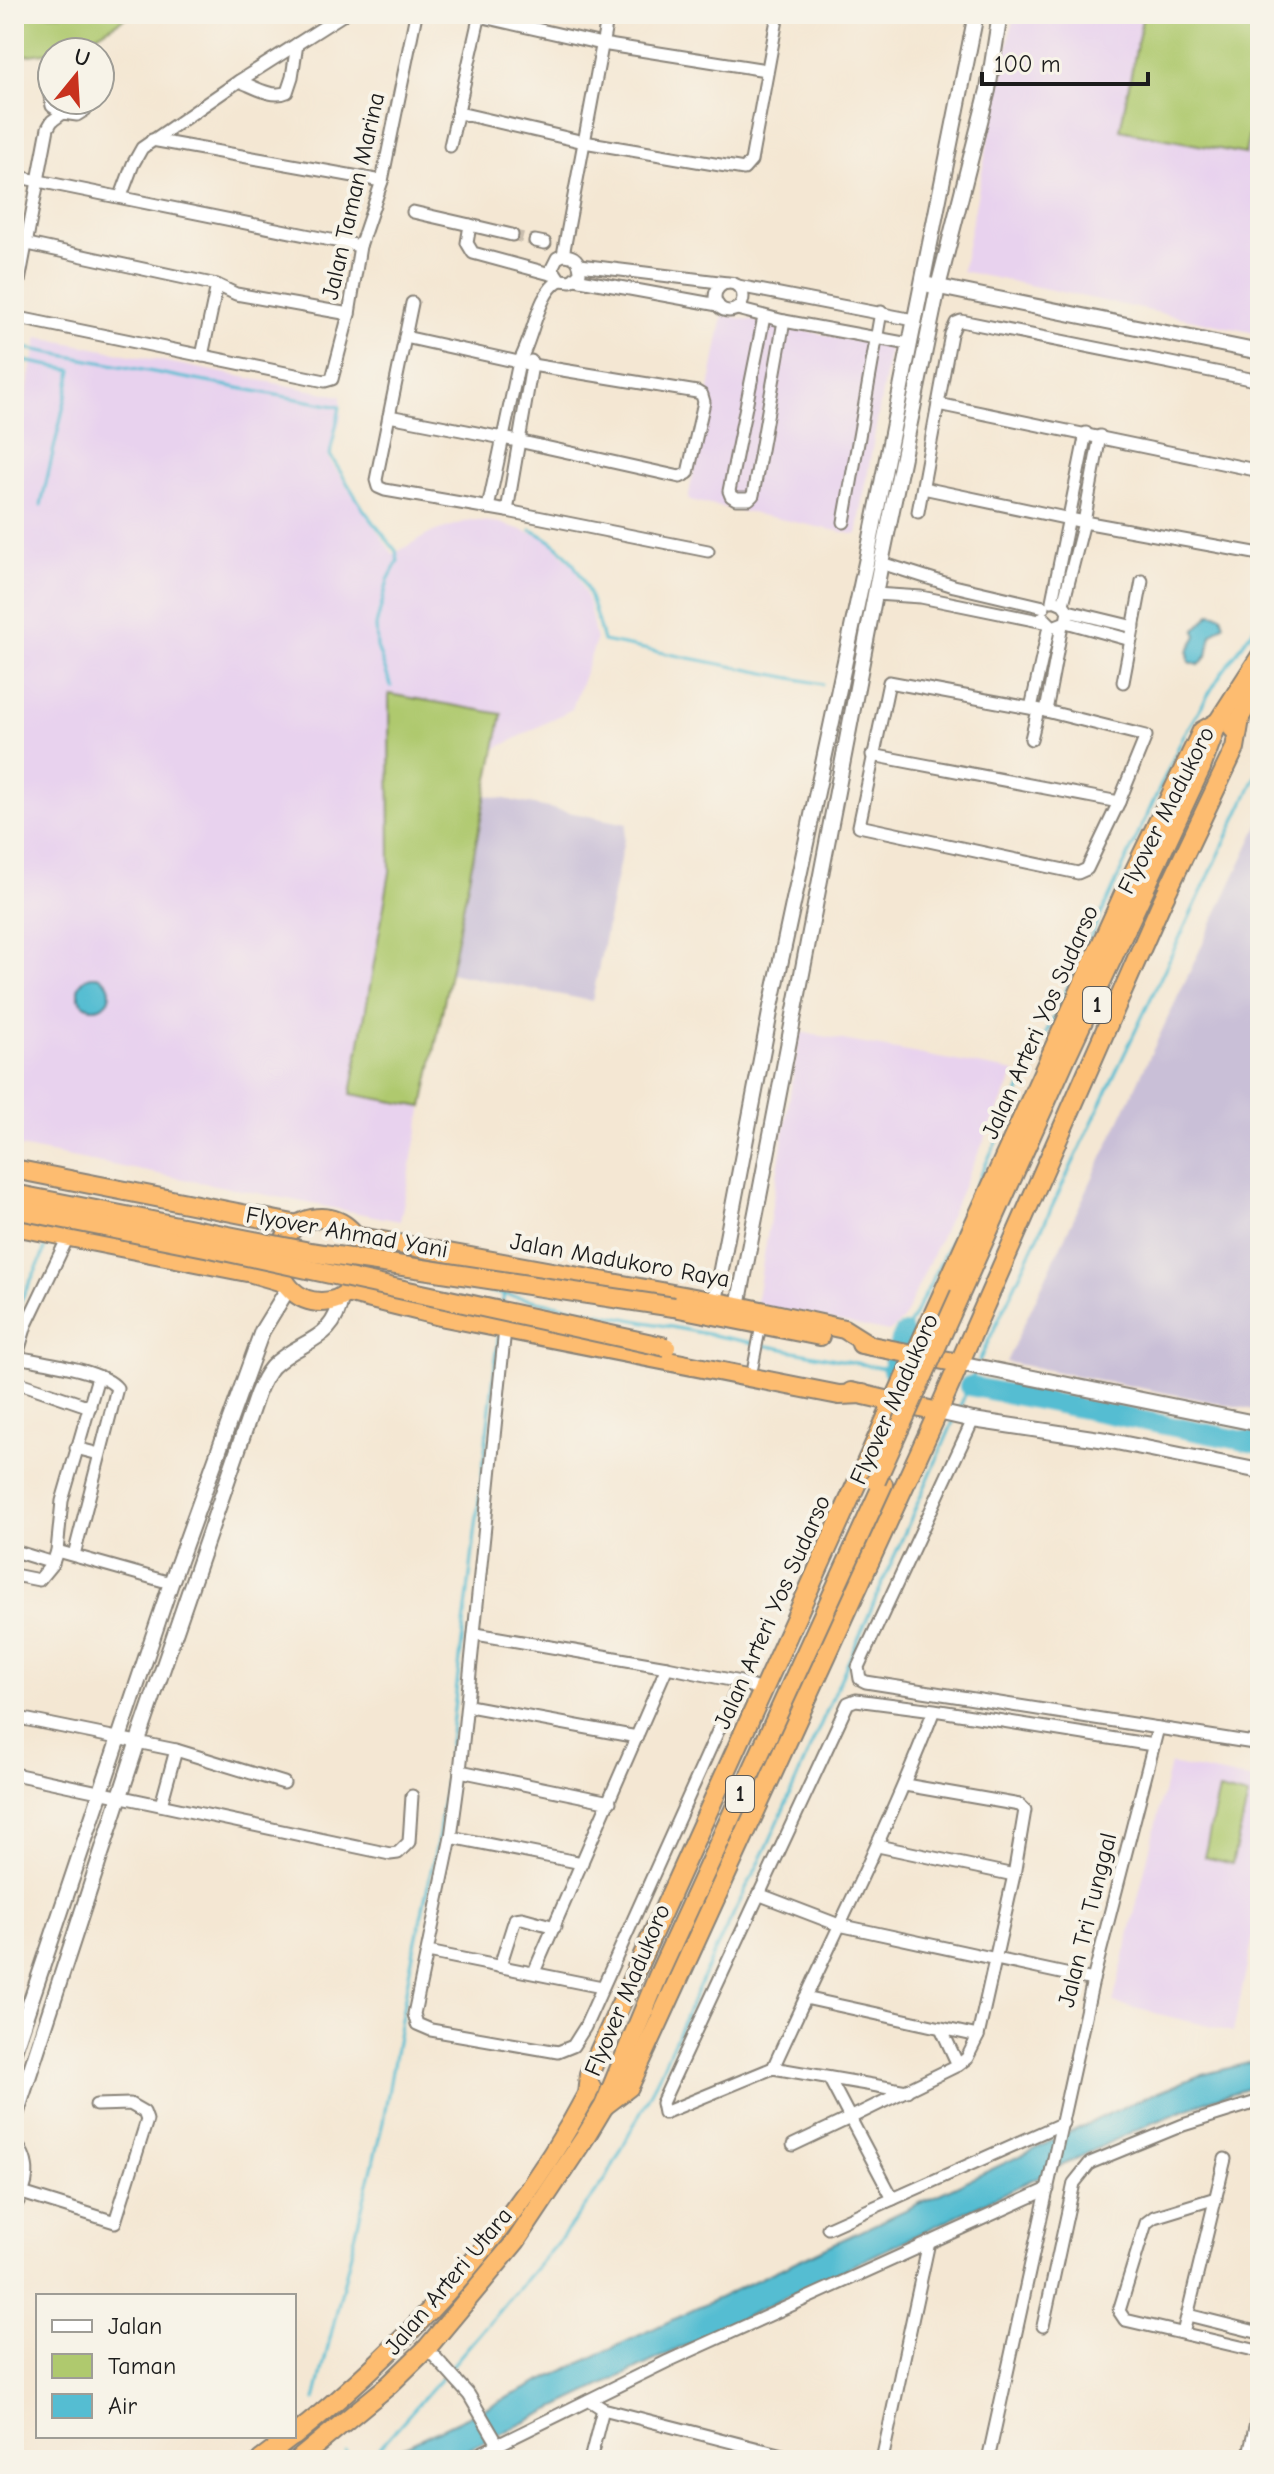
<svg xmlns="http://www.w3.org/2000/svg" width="1274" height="2474" font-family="'Comic Neue',sans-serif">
<rect width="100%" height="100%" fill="#f7f3e8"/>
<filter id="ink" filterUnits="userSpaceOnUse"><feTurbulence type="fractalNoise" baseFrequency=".0125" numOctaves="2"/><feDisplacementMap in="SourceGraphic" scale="16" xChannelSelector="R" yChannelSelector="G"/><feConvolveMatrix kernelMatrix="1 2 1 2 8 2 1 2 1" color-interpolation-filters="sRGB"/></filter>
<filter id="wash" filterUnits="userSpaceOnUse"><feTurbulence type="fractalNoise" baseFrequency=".006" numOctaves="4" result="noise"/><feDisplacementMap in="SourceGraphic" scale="32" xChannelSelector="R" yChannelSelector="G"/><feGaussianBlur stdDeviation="1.8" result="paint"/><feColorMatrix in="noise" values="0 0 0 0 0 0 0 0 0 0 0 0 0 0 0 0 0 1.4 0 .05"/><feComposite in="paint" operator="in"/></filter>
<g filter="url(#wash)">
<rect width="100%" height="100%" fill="#f4e7d3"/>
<g fill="#e8d2ee">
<path d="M 1014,14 L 1260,14 L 1260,334 L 962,271 Z"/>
<path d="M 723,315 L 890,347 L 857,535 L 688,500 Z"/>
<path d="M 38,337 L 341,396 L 341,418 L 328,458 L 393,554 L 433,532 L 471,520 L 500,523 L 547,538 L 575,568 L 589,604 L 596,641 L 572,709 L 494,750 L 400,1221 L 14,1146 L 14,455 Z"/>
<path d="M 800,1032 L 1015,1072 L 903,1320 L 889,1332 L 756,1305 Z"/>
<path d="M 1170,1764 L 1260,1781 L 1260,1905 L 1233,2032 L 1113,2003 Z"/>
</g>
<g fill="#c9bfd7">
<path d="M 485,795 L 627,824 L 592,1001 L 450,973 Z"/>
<path d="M 1260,822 L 1260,1411 L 1006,1362 Z"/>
</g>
<g fill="#afc96e" stroke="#667245" stroke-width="2">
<path d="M 14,14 L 131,14 L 74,49 L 29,55 L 14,55 Z"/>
<path d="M 1143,14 L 1260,14 L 1260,77 L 1245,154 L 1120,130 Z"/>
<path d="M 389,694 L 502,714 L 423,1107 L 351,1094 L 390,872 Z"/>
<path d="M 1219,1790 L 1248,1797 L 1232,1864 L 1204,1857 Z"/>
</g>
<g fill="#55bdd2" stroke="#386c77" stroke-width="2">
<path d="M 1211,613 L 1221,615 L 1224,624 L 1211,635 L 1207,656 L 1199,665 L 1189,662 L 1188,651 L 1197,636 L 1195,630 Z"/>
<circle cx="94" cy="992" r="16"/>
<path d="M 1260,2060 L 1260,2085 L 1212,2099 L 1138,2129 L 446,2460 L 375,2460 L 1134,2102 L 1198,2076 Z"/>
</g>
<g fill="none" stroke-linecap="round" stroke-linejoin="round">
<g stroke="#55bdd2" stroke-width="3">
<path d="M 14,346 L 340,407 L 330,455 L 364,510 L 396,551 L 398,561 L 388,580 L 376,626 L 377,647 L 391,686"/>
<path d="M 14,359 L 72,370 L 41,505"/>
<path d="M 531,530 C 580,551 590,593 603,641 L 822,684"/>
<path d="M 404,1275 L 892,1370"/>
<path d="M 502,1306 L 504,1293"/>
<path d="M 14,1314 L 40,1262 L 47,1241"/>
<path d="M 904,1334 L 930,1285 L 1184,735 L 1219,677 L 1260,620"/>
<path d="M 979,1361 L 1260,768"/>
<path d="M 957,1413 L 975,1372"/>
<path d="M 450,2368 L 563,2236 L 606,2179 L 654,2086 L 713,1955 L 767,1847 L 954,1420"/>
<path d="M 315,2400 L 383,2122 L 410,1968 L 439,1834 L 499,1333"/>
<path d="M 346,2452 L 349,2460"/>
<path d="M 374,2460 L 381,2446 L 445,2374"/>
</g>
<g stroke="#55bdd2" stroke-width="20">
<path d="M 892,1370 L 896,1352 L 904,1334"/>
<path d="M 969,1386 L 1260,1444"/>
</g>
</g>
</g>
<g filter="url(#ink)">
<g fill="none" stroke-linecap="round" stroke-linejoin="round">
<path stroke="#c9beae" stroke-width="11" stroke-dasharray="11 5.5" stroke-linecap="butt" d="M 512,235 L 535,241"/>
<defs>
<path id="pedestrian" d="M 753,1367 L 761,1325"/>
<g id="minor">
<path d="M 479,16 L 602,44 L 766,70"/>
<path d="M 239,81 C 253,86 272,99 287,92 L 292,77 L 297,44"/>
<path d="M 52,87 L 50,96 L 52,106 L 63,113 L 77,115 L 85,110 L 89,100"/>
<path d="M 459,113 L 584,142 L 744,169 L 751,161 L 778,14"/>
<path d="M 152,140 L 382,181"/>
<path d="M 450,146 L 480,14"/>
<path d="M 14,176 L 360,246"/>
<path d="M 121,196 L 133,164 L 142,148 L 239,81 L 344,14"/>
<path d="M 413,212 L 470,225 L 467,243 L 473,253 L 554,275"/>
<path d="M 470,225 L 512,235"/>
<path d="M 14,241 L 217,285 L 236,294 L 349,314"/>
<path d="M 535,241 L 545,243"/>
<path d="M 563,255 C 575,255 580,261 580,273 L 571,281 L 560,280 L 552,268 L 557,258 L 563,255 L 608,14"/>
<path d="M 580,265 L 727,283"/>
<path d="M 575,279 L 718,305"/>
<circle cx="729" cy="297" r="14"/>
<path d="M 738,286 L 914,320"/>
<path d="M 412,303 L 376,480 L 378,487 L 385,490 L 507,511 L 708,551"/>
<path d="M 14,308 L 48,128 L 52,121 L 63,113"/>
<path d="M 737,309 L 784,321 L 909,344"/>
<path d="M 14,317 L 325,381 L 332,379 L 349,314 L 360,246 L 382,181 L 416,14"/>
<path d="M 764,317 L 729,491 L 731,496 L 736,499 L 749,499 L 753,495 L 784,321"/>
<path d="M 202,356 L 217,285"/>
<path d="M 938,404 L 1260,471"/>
<path d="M 389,416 L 518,441 L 680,477 L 688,473 L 704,402 L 702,395 L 697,392 L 532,365 L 405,337"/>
<path d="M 923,488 L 1084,522 L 1260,554"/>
<path d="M 488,508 L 519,362 C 533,340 537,293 560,280"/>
<path d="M 507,511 L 532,365 L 531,361"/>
<path d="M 918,512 L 951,334 L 956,323 L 961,321 L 1260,381"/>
<path d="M 844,522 L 881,312"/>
<path d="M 881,563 L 954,586 L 1044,607"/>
<path d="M 875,594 L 921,597 L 1044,622"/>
<path d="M 1052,601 L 1086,433"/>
<path d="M 1056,601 L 1063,604 L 1068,611 L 1066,622"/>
<path d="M 1063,604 L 1084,522 L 1100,436"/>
<path d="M 1068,611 L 1134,627"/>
<path d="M 1043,617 L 1053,627 L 1066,622 L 1131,640"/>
<path d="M 889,682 L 1046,711 L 1146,736 L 1119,802 L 1087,869 L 1078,873 L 859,826 Z"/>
<path d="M 1123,682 L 1142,581"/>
<path d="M 1031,708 L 1049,626"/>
<path d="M 1046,711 L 1062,625"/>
<path d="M 1031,739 L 1038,710"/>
<path d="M 872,755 L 1119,802"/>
<path d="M 505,1329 L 460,1771 L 451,1837 L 414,2014 L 417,2024 L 431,2030 L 558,2052 L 573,2046 L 585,2027 L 740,1682"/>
<path d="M 17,1357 C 41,1362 103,1370 117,1388 L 74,1555"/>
<path d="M 14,1365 L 26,1325 L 68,1237"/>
<path d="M 14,1381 L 90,1407"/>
<path d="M 973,1420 L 858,1667 L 860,1679 L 866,1682 L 1260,1744"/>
<path d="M 76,1448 L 99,1454"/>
<path d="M 14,1551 L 53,1563"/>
<path d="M 57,1551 L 171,1583"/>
<path d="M 14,1575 L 39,1580 L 53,1563 L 57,1551 L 62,1501 L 98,1377"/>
<path d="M 476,1634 L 667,1667 L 740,1682 L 763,1691"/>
<path d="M 469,1706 L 637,1737"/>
<path d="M 934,1710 C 887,1832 827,1949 773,2068 L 664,2113 L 662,2103 L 848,1703 L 856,1700 L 934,1710 L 1153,1745"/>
<path d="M 14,1717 L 176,1750 L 284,1783"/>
<path d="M 460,1771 L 610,1802"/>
<path d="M 14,1774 L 390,1854 L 398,1853 L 409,1842 L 412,1796"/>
<path d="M 161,1805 L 176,1750"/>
<path d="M 451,1837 L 582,1863"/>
<path d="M 878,1846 L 1014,1875"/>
<path d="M 758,1894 L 839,1925 L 1093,1980"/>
<path d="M 428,1952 L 602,1987"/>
<path d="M 500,1966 L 515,1919 L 522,1918 L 555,1927"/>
<path d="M 534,1972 L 667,1667"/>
<path d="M 805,1998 L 978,2036"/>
<path d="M 941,2028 L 958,2065"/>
<path d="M 773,2068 L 907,2091"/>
<path d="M 829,2078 L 850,2118 L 958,2065 L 967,2058 L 978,2036 L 1014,1875 L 1025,1810 L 1020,1805 L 905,1785"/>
<path d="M 793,2145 L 850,2118 L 893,2199"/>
<path d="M 22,2193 L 115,2222 L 147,2120 L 144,2112 L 130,2104 L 96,2105"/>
<path d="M 1216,2198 L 1154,2217 L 1146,2223 L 1119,2311 L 1125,2320 L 1258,2351"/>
<path d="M 828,2228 L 1063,2123"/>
<path d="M 1188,2315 L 1260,2333"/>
<path d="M 1043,2326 L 1074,2183 L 1090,2163 L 1183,2125 L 1260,2101"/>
<path d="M 1183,2333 L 1225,2159"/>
<path d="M 427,2348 L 469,2395 L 499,2446"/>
<path d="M 589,2400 L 603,2409 L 802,2460"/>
<path d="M 467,2460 L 668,2361 L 1048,2189"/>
<path d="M 590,2460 L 603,2409"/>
<path d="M 882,2460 L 929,2242"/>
<path d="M 988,2460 L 1093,1980 L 1158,1728"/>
<path d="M 1248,2460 L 1260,2404"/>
</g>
<g id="tertiary">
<path d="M 929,285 L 1260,352"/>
<path d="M 715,1301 L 771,1007 L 867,558 L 976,14"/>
<path d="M 738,1306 L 881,563 L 938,287 L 988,90 L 1000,14"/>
<path d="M 959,1363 L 1260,1424"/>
<path d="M 938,1412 L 973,1420 L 1106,1440 L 1260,1471"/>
<path d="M 14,2051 L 171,1583 L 262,1331 L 289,1287"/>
<path d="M 14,2121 L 137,1744 L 257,1394 C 261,1384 265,1375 272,1367 C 299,1339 335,1343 341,1297"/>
<path d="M 14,2144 C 31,2163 27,2186 14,2205"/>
</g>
<g id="trunk">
<path d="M 1233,729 L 1260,683"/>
<path d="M 14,1169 L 298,1225"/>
<circle cx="321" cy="1260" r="42"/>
<path d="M 14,1226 L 252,1273 L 286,1283"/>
<path d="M 355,1236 L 738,1306 L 844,1329 L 871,1346"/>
<path d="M 347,1293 L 440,1316 L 839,1395 L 863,1394"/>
<path d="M 960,1294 L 1067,1055 L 1201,768 L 1218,722 L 1260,657"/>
<path d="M 674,1307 L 820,1336"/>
<path d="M 861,1344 L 959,1363"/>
<path d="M 851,1392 L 938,1412"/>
<path d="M 587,2096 L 589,2074 L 1132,876 L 1202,731 L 1218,722"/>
<path d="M 604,2106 L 629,2087 L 938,1412 L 1160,906 L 1235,748 L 1240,719"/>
<path d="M 294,2436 C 414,2339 519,2224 591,2087"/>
<path d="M 261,2460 L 293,2436"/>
<path d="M 298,2460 L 389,2385 L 427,2348 L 516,2241 L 586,2136 L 604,2106 L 658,1976 L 883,1484"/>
</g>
</defs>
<use href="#pedestrian" stroke="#888278" stroke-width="13"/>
<use href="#minor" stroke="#888278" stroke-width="15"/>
<use href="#tertiary" stroke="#888278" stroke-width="18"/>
<use href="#trunk" stroke="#888278" stroke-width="22"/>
<use href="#pedestrian" stroke="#fff" stroke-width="9"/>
<use href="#minor" stroke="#fff" stroke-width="11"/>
<use href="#tertiary" stroke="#fff" stroke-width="14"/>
<use href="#trunk" stroke="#fdbc6f" stroke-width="18"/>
<defs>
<g id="trunk-bridge">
<path d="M 14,1194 L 310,1252 L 674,1307"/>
<path d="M 14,1209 L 210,1248 L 666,1347"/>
<path d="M 876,1481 L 960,1294"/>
</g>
</defs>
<use href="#trunk-bridge" stroke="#888278" stroke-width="22" stroke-linecap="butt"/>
<use href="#trunk-bridge" stroke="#fdbc6f" stroke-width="18"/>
</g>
</g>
<g text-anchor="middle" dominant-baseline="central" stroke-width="8" stroke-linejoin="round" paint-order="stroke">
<g fill="#f7f3e8" stroke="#5e5c59" stroke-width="2">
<rect x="1083" y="987" width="28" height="36" rx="6"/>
<rect x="726" y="1776" width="28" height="36" rx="6"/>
</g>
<g font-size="22" font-weight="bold" fill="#1c1c1c">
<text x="1097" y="1005">1</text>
<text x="740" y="1794">1</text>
</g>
<g font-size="24" fill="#1c1c1c" stroke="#f7f3e8">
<text transform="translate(353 196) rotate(-77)">Jalan Taman Marina</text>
<text transform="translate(1166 810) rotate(-63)">Flyover Madukoro</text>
<text transform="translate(1040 1022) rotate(-66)">Jalan Arteri Yos Sudarso</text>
<text transform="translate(347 1232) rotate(10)">Flyover Ahmad Yani</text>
<text transform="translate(620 1260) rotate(10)">Jalan Madukoro Raya</text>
<text transform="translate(894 1399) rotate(-66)">Flyover Madukoro</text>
<text transform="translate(772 1612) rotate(-66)">Jalan Arteri Yos Sudarso</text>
<text transform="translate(1087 1920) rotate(-76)">Jalan Tri Tunggal</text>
<text transform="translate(627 1990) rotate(-67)">Flyover Madukoro</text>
<text transform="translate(448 2281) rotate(-50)">Jalan Arteri Utara</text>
</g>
</g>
<rect width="1274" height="2474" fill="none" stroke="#f7f3e8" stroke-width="48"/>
<rect x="36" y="2294" width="260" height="144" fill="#f7f3e8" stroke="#9f9d96" stroke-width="2"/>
<rect x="52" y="2320" width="40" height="12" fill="#ffffff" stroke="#9f9d96" stroke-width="2"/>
<text x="108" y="2334" font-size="24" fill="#1c1c1c">Jalan</text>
<rect x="52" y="2354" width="40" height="24" fill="#afc96e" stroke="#9f9d96" stroke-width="2"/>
<text x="108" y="2374" font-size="24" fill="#1c1c1c">Taman</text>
<rect x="52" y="2394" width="40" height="24" fill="#55bdd2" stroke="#9f9d96" stroke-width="2"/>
<text x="108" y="2414" font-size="24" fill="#1c1c1c">Air</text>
<g transform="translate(76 76) rotate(18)"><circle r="38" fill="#f7f3e8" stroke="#9f9d96" stroke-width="2"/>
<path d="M0-6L14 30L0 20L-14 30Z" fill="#c8321e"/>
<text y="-12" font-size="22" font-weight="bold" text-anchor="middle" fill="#1c1c1c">U</text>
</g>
<path d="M982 72v12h166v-12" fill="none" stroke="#1c1c1c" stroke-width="4"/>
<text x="994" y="72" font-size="24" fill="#1c1c1c" stroke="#f7f3e8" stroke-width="6" paint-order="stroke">100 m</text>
</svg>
